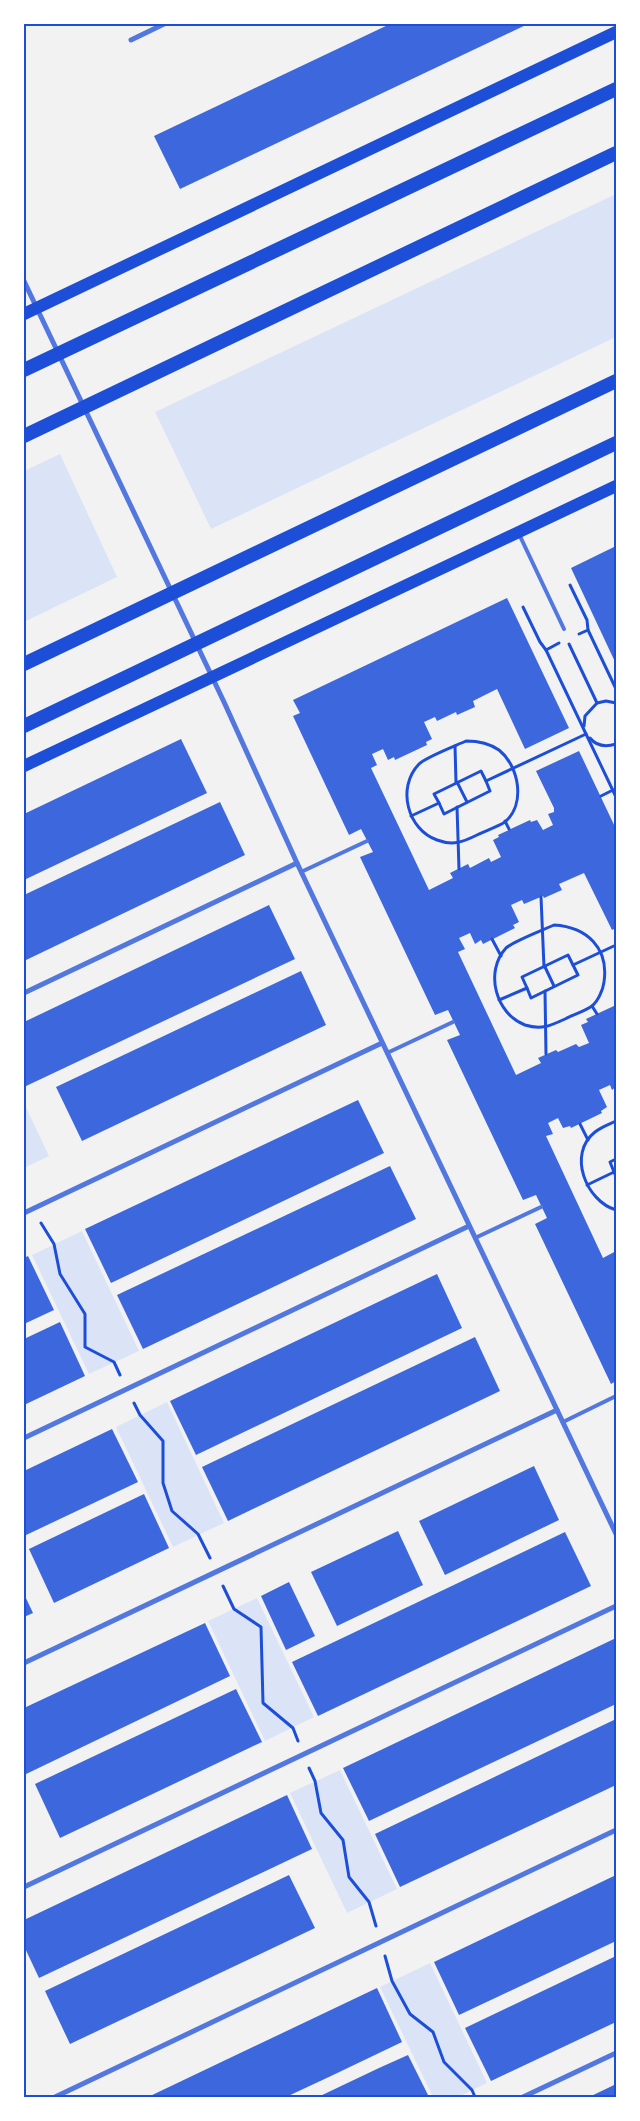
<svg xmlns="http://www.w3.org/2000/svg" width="640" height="2121" font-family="'Fira Sans Condensed',sans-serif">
<rect width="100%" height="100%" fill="#f2f2f2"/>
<g fill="#dbe4f7">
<path d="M 616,194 L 616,337 L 211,529 L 155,412 Z"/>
<path d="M 60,454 L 117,577 L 24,622 L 24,471 Z"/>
<path d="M 24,1103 L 49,1156 L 24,1168 Z"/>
<path d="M 82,1231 L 139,1351 L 89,1374 L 32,1255 Z"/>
<path d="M 167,1402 L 224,1523 L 173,1547 L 116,1427 Z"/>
<path d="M 257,1598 L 314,1717 L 265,1741 L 208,1621 Z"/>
<path d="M 340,1770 L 397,1889 L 347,1913 L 290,1793 Z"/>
<path d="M 430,1963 L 487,2083 L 458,2097 L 433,2097 L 380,1987 Z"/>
</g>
<g fill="#3d67dc">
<path d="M 390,24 L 528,24 L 180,189 L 154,136 Z"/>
<path d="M 616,546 L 616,664 L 571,568 Z"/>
<path d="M 507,598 L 569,728 L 525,749 L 497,689 L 473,701 L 475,707 L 457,715 L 456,712 L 437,721 L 435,717 L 424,722 L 432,739 L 426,742 L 427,745 L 395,760 L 394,757 L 388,760 L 383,749 L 372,754 L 377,765 L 371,768 L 429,890 L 453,878 L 450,873 L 468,864 L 470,868 L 489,858 L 491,862 L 501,857 L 493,840 L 499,837 L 498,835 L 530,820 L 531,822 L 537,820 L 543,830 L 553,825 L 548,814 L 554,812 L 554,808 L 536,771 L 579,751 L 616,829 L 616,928 L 612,930 L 584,873 L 559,884 L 562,890 L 544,898 L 543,896 L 524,904 L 522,900 L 511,905 L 519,922 L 513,925 L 515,928 L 483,944 L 481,940 L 475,944 L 470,933 L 459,938 L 465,949 L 458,952 L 516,1075 L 541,1063 L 538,1058 L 556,1050 L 558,1052 L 576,1044 L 579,1047 L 589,1043 L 581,1025 L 588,1022 L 586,1019 L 616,1005 L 616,1087 L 612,1090 L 610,1085 L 599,1090 L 607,1107 L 601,1111 L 602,1113 L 571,1128 L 570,1126 L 563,1128 L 558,1118 L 548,1123 L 553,1134 L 546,1136 L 603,1258 L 616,1251 L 616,1381 L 611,1384 L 535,1224 L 547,1218 L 536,1195 L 523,1200 L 447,1040 L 460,1035 L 448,1010 L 435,1015 L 360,857 L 373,852 L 361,829 L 349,835 L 293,716 L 300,713 L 293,700 Z"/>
<path d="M 181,739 L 207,793 L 24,880 L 24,814 Z"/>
<path d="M 220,802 L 245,855 L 24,961 L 24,895 Z"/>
<path d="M 269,905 L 295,959 L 24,1087 L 24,1022 Z"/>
<path d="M 301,971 L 326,1025 L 82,1141 L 56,1087 Z"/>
<path d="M 358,1100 L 384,1153 L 111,1283 L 85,1229 Z"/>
<path d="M 390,1166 L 416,1219 L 143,1349 L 117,1295 Z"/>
<path d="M 28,1256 L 54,1310 L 24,1324 L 24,1258 Z"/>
<path d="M 437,1274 L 462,1328 L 196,1455 L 170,1401 Z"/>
<path d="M 60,1322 L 85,1376 L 24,1405 L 24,1339 Z"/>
<path d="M 475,1337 L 500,1391 L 228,1521 L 202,1467 Z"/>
<path d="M 112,1429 L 138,1482 L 24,1536 L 24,1471 Z"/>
<path d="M 534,1466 L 559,1520 L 445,1575 L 419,1521 Z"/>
<path d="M 144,1494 L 169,1548 L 54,1603 L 29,1549 Z"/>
<path d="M 398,1531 L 423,1585 L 337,1626 L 311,1572 Z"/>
<path d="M 565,1532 L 591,1586 L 318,1716 L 292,1662 Z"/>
<path d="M 289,1582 L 315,1636 L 286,1650 L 261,1596 Z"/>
<path d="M 24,1594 L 33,1613 L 24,1617 Z"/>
<path d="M 205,1623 L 230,1676 L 24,1775 L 24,1708 Z"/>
<path d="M 616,1638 L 616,1704 L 369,1821 L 343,1768 Z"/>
<path d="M 236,1689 L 262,1742 L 60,1838 L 35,1784 Z"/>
<path d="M 616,1719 L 616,1785 L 400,1887 L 375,1834 Z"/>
<path d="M 287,1795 L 312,1849 L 39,1978 L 24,1946 L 24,1920 Z"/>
<path d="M 289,1875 L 315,1928 L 70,2044 L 45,1991 Z"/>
<path d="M 616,1875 L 616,1941 L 459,2015 L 434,1962 Z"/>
<path d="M 616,1956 L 616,2022 L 491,2081 L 465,2028 Z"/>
<path d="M 377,1988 L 402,2042 L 331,2076 L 286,2097 L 148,2097 Z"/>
<path d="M 408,2055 L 429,2097 L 318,2097 L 379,2068 Z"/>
<path d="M 616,2084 L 616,2097 L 589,2097 L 610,2087 Z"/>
</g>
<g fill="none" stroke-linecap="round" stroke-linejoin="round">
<g stroke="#1d4ed8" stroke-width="3">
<path d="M 570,585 L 587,620 L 588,630 L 579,634"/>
<path d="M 523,607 L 540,642 L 546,650 L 559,643"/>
<path d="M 588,630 L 616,689"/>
<path d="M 569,644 L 597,703 L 585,716 L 584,726"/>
<path d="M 546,650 L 616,797"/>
<path d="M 597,703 L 606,701 L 616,703"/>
<path d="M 590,738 C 597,747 606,747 616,744"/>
<path d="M 466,741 C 478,741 489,743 499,750 C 519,766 526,804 505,822 C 497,827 485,831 477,835 C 463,842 453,846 437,840 C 408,830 396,788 419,764 C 426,757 455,746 466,741 Z"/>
<path d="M 455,746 L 456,783"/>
<path d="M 457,782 L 467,802"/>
<path d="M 601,796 L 613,790"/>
<path d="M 439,803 L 434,794 L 481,771 L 486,781"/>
<path d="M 457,807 L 459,869"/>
<path d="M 411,816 L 439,803 L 444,814 L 490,791 L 486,781 L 586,734"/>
<path d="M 505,821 L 509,829"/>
<path d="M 541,897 L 544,967"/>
<path d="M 554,925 C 587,927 609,948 604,982 C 603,990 598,1001 592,1006 C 585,1011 573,1015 565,1019 C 550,1026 541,1030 525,1025 C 496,1014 484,972 506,948 C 514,941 543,930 554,925 Z"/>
<path d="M 492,939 L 501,956"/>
<path d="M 545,967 L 554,986"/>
<path d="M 527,988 L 522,977 L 568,955 L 573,965"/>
<path d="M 545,991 L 546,1054"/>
<path d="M 499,1000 L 527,988 L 531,998 L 578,975 L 573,965 L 616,945"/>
<path d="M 592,1006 L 597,1014"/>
<path d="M 616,1121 C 610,1124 601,1127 595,1132 C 567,1154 586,1201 616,1210"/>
<path d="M 580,1124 L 588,1140"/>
<path d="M 614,1172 L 610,1162 L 616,1159"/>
<path d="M 587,1185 L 614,1172 L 616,1176"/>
<path d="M 41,1223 L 54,1244 L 60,1274 L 85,1314 L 85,1347 L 114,1362 L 120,1375"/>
<path d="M 134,1403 L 140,1415 L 163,1441 L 163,1483 L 172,1511 L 198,1534 L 210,1558"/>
<path d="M 223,1586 L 234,1609 L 261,1627 L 263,1703 L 293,1728 L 298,1741"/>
<path d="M 309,1768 L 315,1781 L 321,1813 L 343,1840 L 349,1877 L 369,1902 L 376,1926"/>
<path d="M 385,1956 L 392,1981 L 410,2014 L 433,2032 L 444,2062 L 472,2090 L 475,2097"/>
</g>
<g stroke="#5277de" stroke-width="4">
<path d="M 519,534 L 564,629"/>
<path d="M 301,872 L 367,841"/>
<path d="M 387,1053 L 453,1022"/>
<path d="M 475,1238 L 541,1207"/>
<path d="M 563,1422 L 616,1396"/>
</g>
<g stroke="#5277de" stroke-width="5">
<path d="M 131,40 L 164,24"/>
<path d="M 24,281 L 224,702 L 297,863 L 616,1534"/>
<path d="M 24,993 L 297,863"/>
<path d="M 24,1213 L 382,1043"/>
<path d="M 24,1438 L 469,1226"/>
<path d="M 24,1663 L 557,1410"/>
<path d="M 24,1887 L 616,1606"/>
<path d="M 55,2097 L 616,1830"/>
<path d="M 523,2097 L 616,2053"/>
</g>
<g stroke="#1d4ed8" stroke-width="12">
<path d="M 24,314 L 616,32"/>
<path d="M 24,766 L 616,486"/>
</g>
<g stroke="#1d4ed8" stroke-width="14">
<path d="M 24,370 L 616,89"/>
<path d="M 24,436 L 616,153"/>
<path d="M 24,664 L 616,381"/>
<path d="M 24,726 L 616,443"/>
</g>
</g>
<rect width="640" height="2121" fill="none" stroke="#ffffff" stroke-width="50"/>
<rect x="25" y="25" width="590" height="2071" fill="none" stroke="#1d4ed8" stroke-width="2"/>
</svg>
